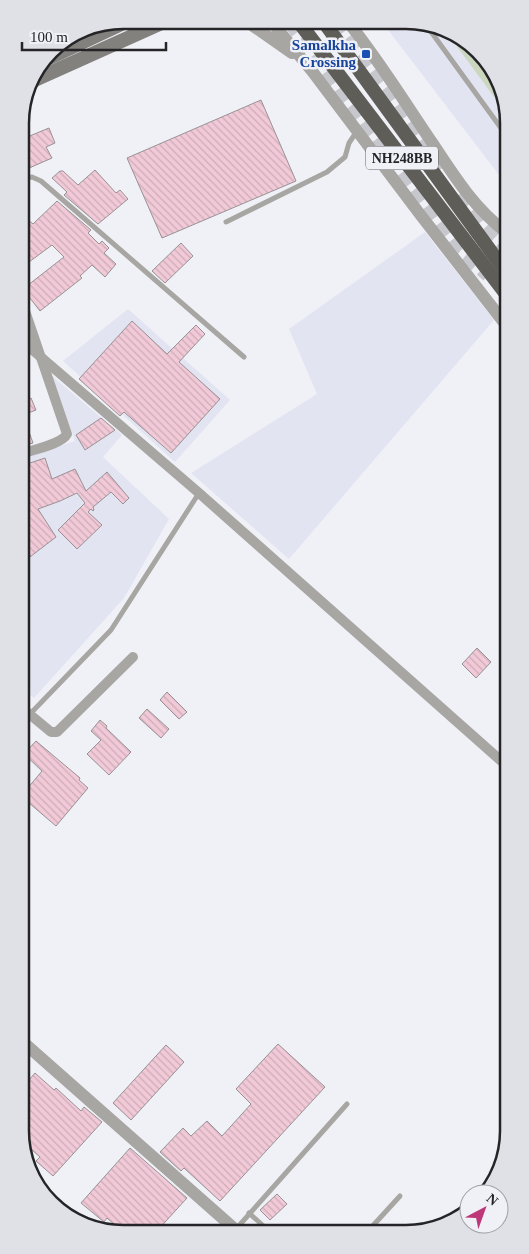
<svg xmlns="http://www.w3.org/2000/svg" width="529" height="1254" font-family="Georgia,serif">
<defs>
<pattern id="building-back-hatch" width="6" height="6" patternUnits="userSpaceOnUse" patternTransform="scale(1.25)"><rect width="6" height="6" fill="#f1c9d7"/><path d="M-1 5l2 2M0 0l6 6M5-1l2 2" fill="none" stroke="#ceacb9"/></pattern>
</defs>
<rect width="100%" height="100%" fill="#f0f1f7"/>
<g fill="#e2e4f2">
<path d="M 382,22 L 426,22 L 479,50 L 506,97 L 506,184 Z"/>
<path d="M 425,232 L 494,320 L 289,559 L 191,473 L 317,394 L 289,329 Z"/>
<path d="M 128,309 L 230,400 L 175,462 L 63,361 Z"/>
<path d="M 52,376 L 122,435 L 103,457 L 169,519 L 124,598 L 34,698 L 22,688 L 21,459 L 75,441 Z"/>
</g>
<path fill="#cbd7bf" d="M 447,33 L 479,50 L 506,97 L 506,113 Z"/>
<g fill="url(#building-back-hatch)" stroke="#989294">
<path d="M 261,100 L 296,181 L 162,238 L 127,158 Z"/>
<path d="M 49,128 L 55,143 L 46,147 L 52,158 L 20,172 L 20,140 Z"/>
<path d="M 95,170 L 116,193 L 120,190 L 128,199 L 98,224 L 64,195 L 67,192 L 52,178 L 60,171 L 63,171 L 78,185 Z"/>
<path d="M 57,201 L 91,230 L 88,233 L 99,244 L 102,241 L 109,248 L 104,253 L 116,264 L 105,277 L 92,265 L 80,276 L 82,278 L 40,311 L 23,289 L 64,257 L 52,245 L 21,268 L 21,214 L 33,224 Z"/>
<path d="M 181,243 L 193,256 L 165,283 L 152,271 Z"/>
<path d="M 132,321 L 167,354 L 196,325 L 205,334 L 179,362 L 220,399 L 171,453 L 124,412 L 120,416 L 79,379 Z"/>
<path d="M 31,398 L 36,410 L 23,415 L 33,443 L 21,447 L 21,402 Z"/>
<path d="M 101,418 L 115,430 L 85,450 L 76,435 Z"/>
<path d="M 45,458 L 52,479 L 75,469 L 86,491 L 107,472 L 129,498 L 123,504 L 111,492 L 93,507 L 94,510 L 93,511 L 91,509 L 88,512 L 102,525 L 77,549 L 58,530 L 85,503 L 77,493 L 60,501 L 38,509 L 56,537 L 22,563 L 21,466 Z"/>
<path d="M 477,648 L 491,662 L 476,678 L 462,664 Z"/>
<path d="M 167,692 L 187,712 L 179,719 L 160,700 Z"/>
<path d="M 147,709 L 169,729 L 161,738 L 139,718 Z"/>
<path d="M 100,720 L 107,726 L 106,728 L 131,752 L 109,775 L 87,754 L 101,740 L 91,731 Z"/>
<path d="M 36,741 L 80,778 L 79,780 L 88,788 L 56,826 L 22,797 L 22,795 L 42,771 L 24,754 Z"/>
<path d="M 278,1044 L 325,1087 L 220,1201 L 184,1168 L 181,1171 L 160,1152 L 183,1128 L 191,1136 L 207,1121 L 222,1136 L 251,1104 L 236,1089 Z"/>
<path d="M 166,1045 L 184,1062 L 131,1120 L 113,1103 Z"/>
<path d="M 35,1073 L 54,1090 L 56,1088 L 81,1111 L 84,1107 L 102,1122 L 53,1176 L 36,1161 L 40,1157 L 23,1142 L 23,1087 Z"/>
<path d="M 130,1148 L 187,1198 L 156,1232 L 123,1232 L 107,1218 L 104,1222 L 81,1203 Z"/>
<path d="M 277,1194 L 287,1204 L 270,1220 L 260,1210 Z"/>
</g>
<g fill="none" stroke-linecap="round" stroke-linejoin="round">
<g stroke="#c7c8cd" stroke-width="14" stroke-dasharray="14 7" stroke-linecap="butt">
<path d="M 289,21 L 458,250 L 488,275"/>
<path d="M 335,21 L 445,172"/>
<path d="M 461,193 L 485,226 L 506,247"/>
</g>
<g stroke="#a7a6a3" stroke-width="5">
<path d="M 424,22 L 506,135"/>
<path d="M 20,179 L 32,177 L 41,181 L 244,357"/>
<path d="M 226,222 L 327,172 L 345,157 L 349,143 L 357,131"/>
<path d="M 30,714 L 111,630 L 199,493"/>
<path d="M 249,1213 L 269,1231"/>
<path d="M 236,1229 L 347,1104"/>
<path d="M 368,1231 L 400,1196"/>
</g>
<g stroke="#a7a6a3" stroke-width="10">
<path d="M 21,299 L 67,434 C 62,444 32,450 21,454"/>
<path d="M 21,340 L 199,493 L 508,767"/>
<path d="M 22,708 L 51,732 L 57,732 L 133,657"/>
</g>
<g stroke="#a7a6a3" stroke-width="12">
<path d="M 246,21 L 292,53"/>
<path d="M 271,21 L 312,71 L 419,213 L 506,325"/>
<path d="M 348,22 C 379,60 405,103 433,144 C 454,176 475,209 506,232"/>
<path d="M 23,1042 L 237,1231"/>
</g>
<g stroke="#83817e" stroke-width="14">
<path d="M 43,61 L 130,20"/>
<path d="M 30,82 L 168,20"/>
</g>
<g stroke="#5e5d58" stroke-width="14">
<path d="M 298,21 L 506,294"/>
<path d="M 323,21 L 506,272"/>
</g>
</g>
<rect fill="#1a4fb4" stroke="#f0f1f7" stroke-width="2" x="361" y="49" width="10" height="10" rx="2.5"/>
<g text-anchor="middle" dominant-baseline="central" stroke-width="5" stroke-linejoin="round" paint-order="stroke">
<rect fill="#f0f1f7" stroke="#626265" stroke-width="1" x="366" y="146.5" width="72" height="23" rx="4"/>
<g font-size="14" font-weight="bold" fill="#252527">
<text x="402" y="158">NH248BB</text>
</g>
<g font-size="15" font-weight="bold" fill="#164399" stroke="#f0f1f7" text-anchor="end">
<text x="356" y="45">Samalkha<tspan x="356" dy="17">Crossing</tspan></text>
</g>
</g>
<path d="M0 0H529V1254H0ZM123 29H406A94 94 0 0 1 500 123V1131A94 94 0 0 1 406 1225H123A94 94 0 0 1 29 1131V123A94 94 0 0 1 123 29Z" fill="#e0e1e6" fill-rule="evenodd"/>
<path fill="none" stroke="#252527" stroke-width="2.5" d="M123 29H406A94 94 0 0 1 500 123V1131A94 94 0 0 1 406 1225H123A94 94 0 0 1 29 1131V123A94 94 0 0 1 123 29Z"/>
<g transform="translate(484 1209) rotate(41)"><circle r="24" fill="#f0f1f7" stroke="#9f9fa4"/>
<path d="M0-4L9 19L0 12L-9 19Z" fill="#bd3779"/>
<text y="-8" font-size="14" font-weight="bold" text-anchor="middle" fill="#252527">N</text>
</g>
<path d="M22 42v8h144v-8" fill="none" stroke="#252527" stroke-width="2.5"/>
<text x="30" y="42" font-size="15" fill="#252527" stroke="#f0f1f7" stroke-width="4" paint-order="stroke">100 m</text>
</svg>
